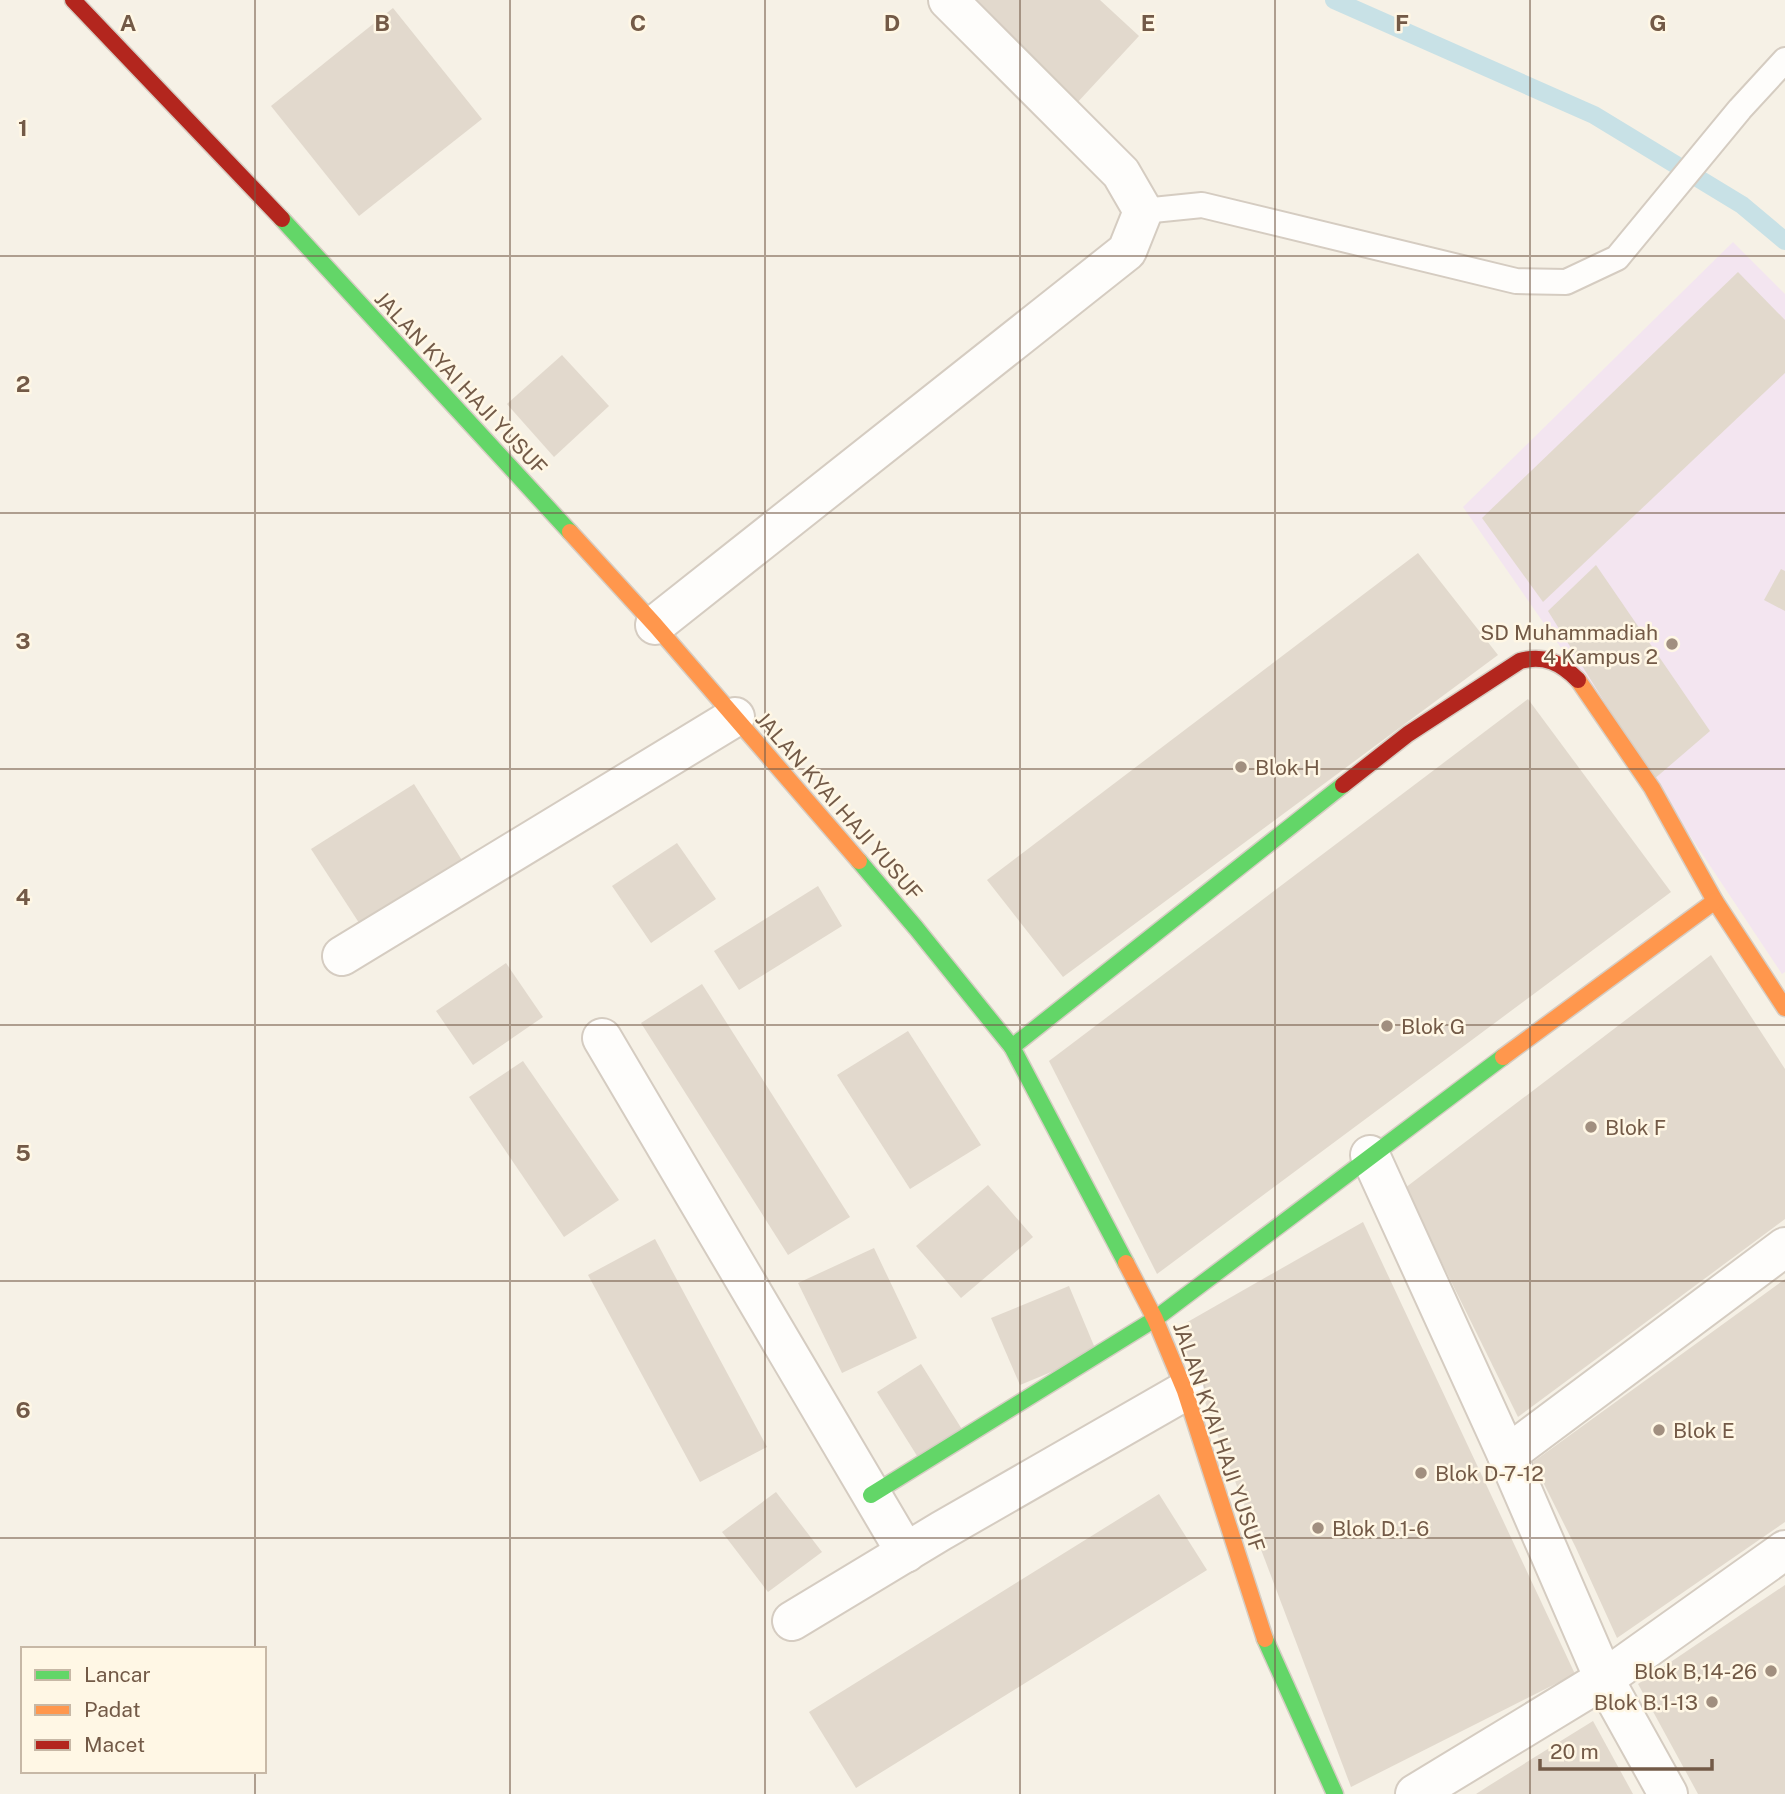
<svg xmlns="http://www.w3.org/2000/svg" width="1785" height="1794" font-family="'Public Sans',sans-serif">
<rect width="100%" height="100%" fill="#f6f1e6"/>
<path fill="#f3e5f0" d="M 1733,242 L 1785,294 L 1785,972 L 1782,974 L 1653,780 L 1463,507 Z"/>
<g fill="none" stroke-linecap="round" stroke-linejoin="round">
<path stroke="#c8e1e6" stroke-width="18" d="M 1334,0 L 1594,115 L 1742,205 L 1785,241"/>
</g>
<g fill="#e2d9cd">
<path d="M 965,0 L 1100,0 L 1139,36 L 1076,104 Z"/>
<path d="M 393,8 L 482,119 L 359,216 L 271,106 Z"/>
<path d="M 1738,272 L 1785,320 L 1785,373 L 1543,602 L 1482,518 Z"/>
<path d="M 562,355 L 609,406 L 554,457 L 507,404 Z"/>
<path d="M 1418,553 L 1498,655 L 1063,977 L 987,880 Z"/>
<path d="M 1596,565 L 1710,731 L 1653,780 L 1548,611 Z"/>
<path d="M 1781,569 L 1785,571 L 1785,611 L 1764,600 Z"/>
<path d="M 1528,699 L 1671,892 L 1157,1274 L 1049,1061 Z"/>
<path d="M 414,784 L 465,865 L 363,929 L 311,849 Z"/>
<path d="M 677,843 L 716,899 L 651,943 L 612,886 Z"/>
<path d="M 818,886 L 842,926 L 739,990 L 714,951 Z"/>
<path d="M 1711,955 L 1785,1069 L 1785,1219 L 1518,1417 L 1405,1188 Z"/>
<path d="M 506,963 L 543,1017 L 473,1065 L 436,1011 Z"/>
<path d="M 702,984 L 850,1217 L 788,1255 L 641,1023 Z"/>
<path d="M 908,1031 L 981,1145 L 910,1189 L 837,1075 Z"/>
<path d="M 523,1061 L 619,1200 L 564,1237 L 469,1097 Z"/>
<path d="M 988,1185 L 1033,1237 L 961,1298 L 916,1246 Z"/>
<path d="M 1363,1222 L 1575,1674 L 1351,1787 L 1177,1328 Z"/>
<path d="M 655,1239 L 767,1447 L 700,1482 L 588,1275 Z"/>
<path d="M 874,1248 L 917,1338 L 842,1373 L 798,1283 Z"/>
<path d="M 1785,1279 L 1785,1522 L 1617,1638 L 1576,1548 L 1533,1462 Z"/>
<path d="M 1069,1286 L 1097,1353 L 1020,1385 L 991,1318 Z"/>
<path d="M 921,1364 L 963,1431 L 919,1459 L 877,1392 Z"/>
<path d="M 776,1492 L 822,1552 L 768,1592 L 722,1532 Z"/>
<path d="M 1159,1494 L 1207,1570 L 856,1788 L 809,1712 Z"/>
<path d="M 1785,1585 L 1785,1794 L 1698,1794 L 1638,1684 Z"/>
<path d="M 1593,1721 L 1633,1794 L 1476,1794 L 1490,1785 Z"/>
</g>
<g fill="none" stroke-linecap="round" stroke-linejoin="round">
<defs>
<path id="lane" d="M 1143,211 L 1202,205 L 1516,281 L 1566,282 L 1617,258 L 1740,109 L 1785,60"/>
<g id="street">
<path d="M 655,625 L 1127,251 L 1143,211 L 1121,173 L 948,0"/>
<path d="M 342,956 L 735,717"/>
<path d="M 602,1038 L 906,1553"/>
<path d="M 1370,1155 L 1507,1455 L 1604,1679 L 1668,1794"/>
<path d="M 1507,1455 L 1785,1247"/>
<path d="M 792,1621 L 941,1531 L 1185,1391"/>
<path d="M 1415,1794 L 1604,1679 L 1785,1550"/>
</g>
<g id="fast">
<path d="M 282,219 L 570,532"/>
<path d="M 859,861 L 916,928 L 1012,1047 L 1126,1263"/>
<path d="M 1012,1047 L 1343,785"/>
<path d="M 871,1495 L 1155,1319 L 1503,1057"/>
<path d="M 1265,1639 L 1335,1794"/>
</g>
<g id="slow">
<path d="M 570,532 L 655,625 L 859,861"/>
<path d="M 1578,680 L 1652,788 L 1715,901 L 1785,1008"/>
<path d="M 1503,1057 L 1715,901"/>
<path d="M 1126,1263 L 1155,1319 L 1185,1391 L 1265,1639"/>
</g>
<g id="jam">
<path d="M 73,0 L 282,219"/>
<path d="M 1343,785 L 1408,734 L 1520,661 C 1544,654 1561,663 1578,680"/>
</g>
</defs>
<use href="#lane" stroke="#d5ccc1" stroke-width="28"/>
<use href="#street" stroke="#d5ccc1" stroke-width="42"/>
<use href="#fast" stroke="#d6cdc3" stroke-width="19"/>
<use href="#slow" stroke="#d6cdc3" stroke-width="19"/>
<use href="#jam" stroke="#d6cdc3" stroke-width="19"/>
<use href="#lane" stroke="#fefdfb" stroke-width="24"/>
<use href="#street" stroke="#fefdfb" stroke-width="38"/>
<use href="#fast" stroke="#63d668" stroke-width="16"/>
<use href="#slow" stroke="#ff974d" stroke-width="16"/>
<use href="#jam" stroke="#b3261e" stroke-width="16"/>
</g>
<path fill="none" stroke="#735a47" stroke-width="2" stroke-opacity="0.55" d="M 255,0 L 255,1649M 510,0 L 510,1794M 765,0 L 765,1794M 1020,0 L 1020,1794M 1275,0 L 1275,1794M 1530,0 L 1530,1794M 0,256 L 1785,256M 0,513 L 1785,513M 0,769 L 1785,769M 0,1025 L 1785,1025M 0,1281 L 1785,1281M 0,1538 L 1785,1538M 255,1771 L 255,1794"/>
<g fill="#a18f7f" stroke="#fff7e5" stroke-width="2.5">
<circle cx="1672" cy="644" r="7"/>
<circle cx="1241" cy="767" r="7"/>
<circle cx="1387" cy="1026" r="7"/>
<circle cx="1591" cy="1127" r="7"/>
<circle cx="1659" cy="1430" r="7"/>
<circle cx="1421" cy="1473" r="7"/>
<circle cx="1318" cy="1528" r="7"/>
<circle cx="1771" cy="1671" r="7"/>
<circle cx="1712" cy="1702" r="7"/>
</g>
<g text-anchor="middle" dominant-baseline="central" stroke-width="5" stroke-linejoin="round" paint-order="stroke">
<g font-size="21" fill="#735a47" stroke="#fff7e5">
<text transform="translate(461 383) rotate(47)">JALAN KYAI HAJI YUSUF</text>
<text transform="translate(839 806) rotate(49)">JALAN KYAI HAJI YUSUF</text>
<text transform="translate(1219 1437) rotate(71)">JALAN KYAI HAJI YUSUF</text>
</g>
<g font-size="21" fill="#735a47" stroke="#fff7e5" text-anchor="start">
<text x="1658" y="632" text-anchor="end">SD Muhammadiah<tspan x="1658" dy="24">4 Kampus 2</tspan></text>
<text x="1255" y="767">Blok H</text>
<text x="1401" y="1026">Blok G</text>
<text x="1605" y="1127">Blok F</text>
<text x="1673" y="1430">Blok E</text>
<text x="1435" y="1473">Blok D-7-12</text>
<text x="1332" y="1528">Blok D.1-6</text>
<text x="1757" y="1671" text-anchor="end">Blok B,14-26</text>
<text x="1698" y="1702" text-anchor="end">Blok B.1-13</text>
</g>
</g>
<g font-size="23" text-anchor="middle" font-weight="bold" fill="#735a47" stroke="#fff7e5" stroke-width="5" stroke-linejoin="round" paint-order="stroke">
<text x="128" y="31">A</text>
<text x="382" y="31">B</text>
<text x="638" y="31">C</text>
<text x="892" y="31">D</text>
<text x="1148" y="31">E</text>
<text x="1402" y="31">F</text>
<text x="1658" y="31">G</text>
<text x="23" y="136">1</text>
<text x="23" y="392">2</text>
<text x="23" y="649">3</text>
<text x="23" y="905">4</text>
<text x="23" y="1161">5</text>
<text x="23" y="1418">6</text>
</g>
<rect x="21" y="1647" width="245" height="126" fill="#fff7e5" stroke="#c7b8a6" stroke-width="2"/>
<rect x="35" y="1670" width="35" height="10" fill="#63d668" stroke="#c7b8a6" stroke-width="2"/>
<text x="84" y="1682" font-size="21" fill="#735a47">Lancar</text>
<rect x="35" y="1705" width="35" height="10" fill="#ff974d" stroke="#c7b8a6" stroke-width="2"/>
<text x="84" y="1717" font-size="21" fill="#735a47">Padat</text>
<rect x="35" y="1740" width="35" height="10" fill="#b3261e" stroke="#c7b8a6" stroke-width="2"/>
<text x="84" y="1752" font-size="21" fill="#735a47">Macet</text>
<path d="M1540 1759v10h172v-10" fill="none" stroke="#735a47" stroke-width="3.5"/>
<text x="1550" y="1759" font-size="21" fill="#735a47" stroke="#fff7e5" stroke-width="5" paint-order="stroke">20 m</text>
</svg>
